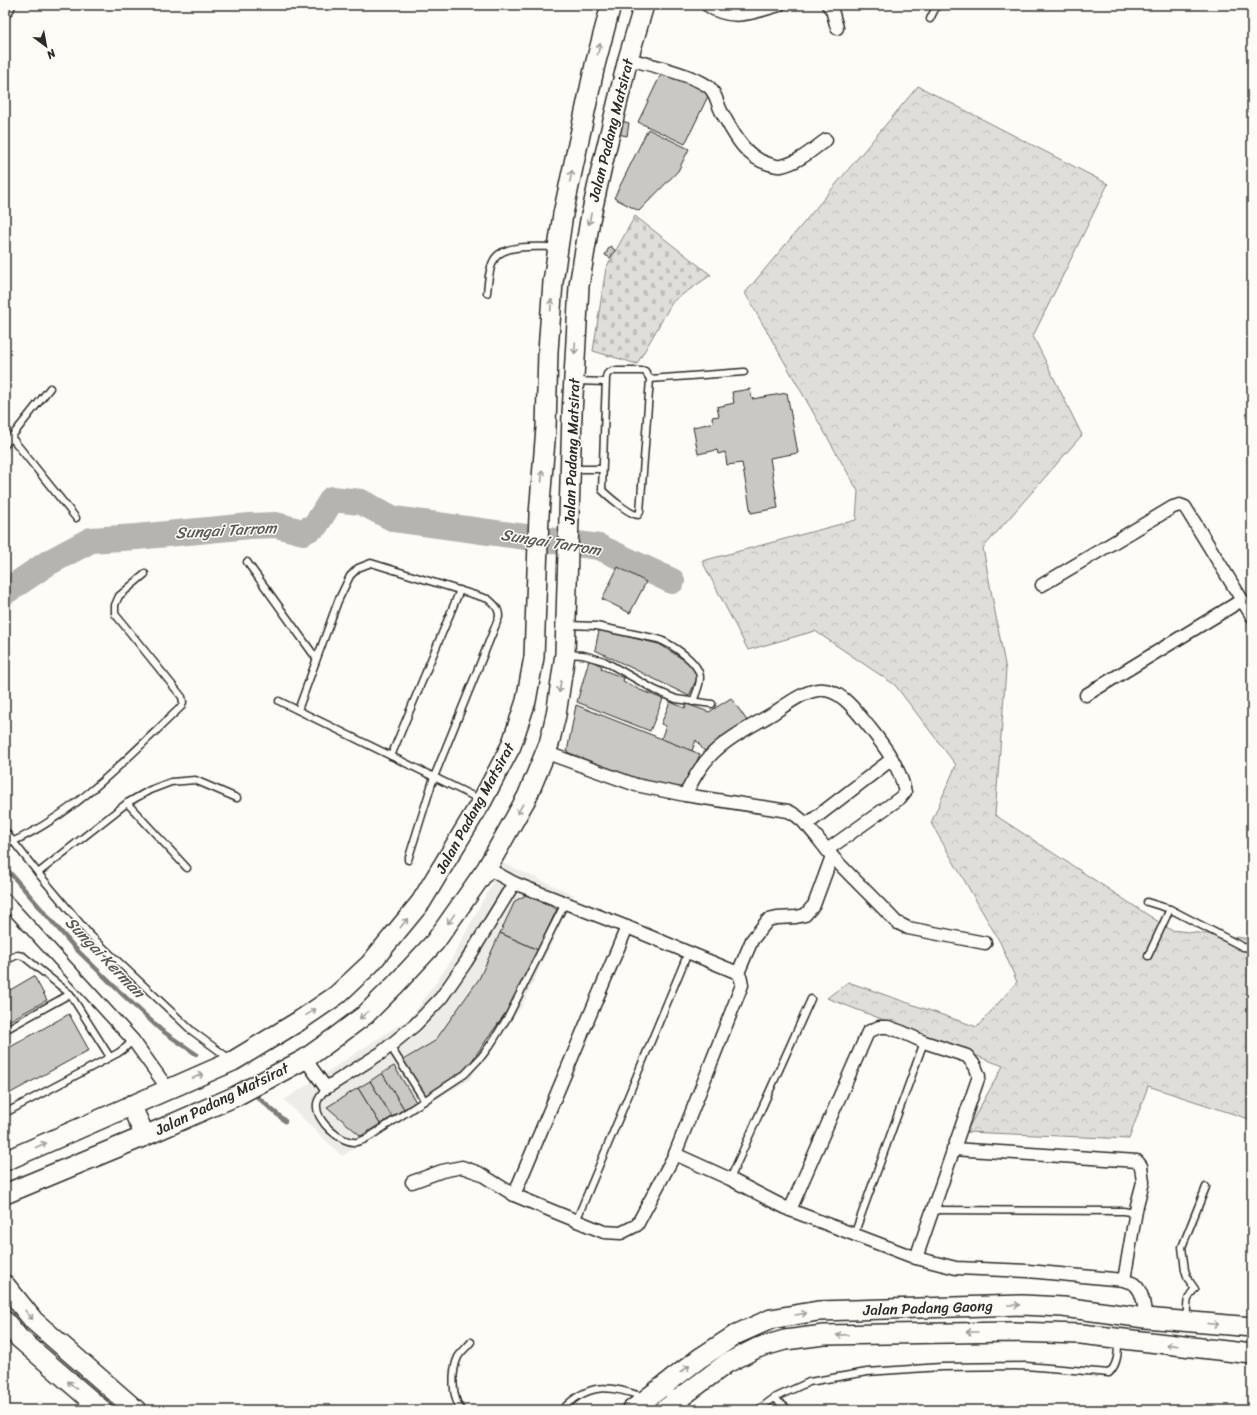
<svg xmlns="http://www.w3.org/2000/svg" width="1257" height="1415" font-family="Sriracha,sans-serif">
<defs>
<pattern id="forest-crowns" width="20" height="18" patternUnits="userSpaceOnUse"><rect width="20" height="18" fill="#dfdeda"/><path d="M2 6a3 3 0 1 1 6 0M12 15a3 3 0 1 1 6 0" fill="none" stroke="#c0bfbb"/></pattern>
<pattern id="cemetery-stones" width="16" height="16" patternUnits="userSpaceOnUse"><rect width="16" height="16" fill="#dfdeda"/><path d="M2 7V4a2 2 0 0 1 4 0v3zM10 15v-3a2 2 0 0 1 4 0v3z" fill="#c0bfbb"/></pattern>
</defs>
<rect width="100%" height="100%" fill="#fdfcf7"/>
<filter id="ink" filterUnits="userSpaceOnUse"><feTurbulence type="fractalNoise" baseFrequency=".025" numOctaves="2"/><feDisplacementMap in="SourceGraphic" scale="8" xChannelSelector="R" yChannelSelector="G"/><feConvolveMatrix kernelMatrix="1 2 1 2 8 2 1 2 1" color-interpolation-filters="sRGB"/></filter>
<g filter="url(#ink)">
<path fill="#edece8" d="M 503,863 L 574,895 L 522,1006 L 469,1080 L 342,1156 L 284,1100 L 411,1017 L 449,964 Z"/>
<path fill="url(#forest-crowns)" stroke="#858482" d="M 918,86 L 1108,184 L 1033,336 L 1082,435 L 983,548 L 1006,670 L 995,815 L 1171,930 L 1252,939 L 1252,1120 L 1148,1086 L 1129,1139 L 966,1132 L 1003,1066 L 827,998 L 848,982 L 977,1027 L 1017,982 L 1000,942 L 931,823 L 956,765 L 895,685 L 815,631 L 748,650 L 702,561 L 856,520 L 858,491 L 745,293 Z"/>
<path fill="url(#cemetery-stones)" stroke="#858482" d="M 635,216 L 711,275 L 673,301 L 637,364 L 593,351 L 606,268 Z"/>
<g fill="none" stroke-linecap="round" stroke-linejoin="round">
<g stroke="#7e7d7b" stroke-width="4.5">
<path d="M 5,867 L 75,948 L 121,993 L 161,1030 L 196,1054"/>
<path d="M 254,1094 L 285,1121"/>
</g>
<path stroke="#b5b4b1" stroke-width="26" d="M 5,592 L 48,563 L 91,540 L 136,537 L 250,526 L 276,525 L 303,532 L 316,525 L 332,499 L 361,502 L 394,519 L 599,547 L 672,581"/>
</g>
<g fill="#c9c8c4" stroke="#2b2b2b">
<path d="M 663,70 L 710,92 L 685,144 L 638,122 Z"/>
<path d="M 621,121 L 629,123 L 627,136 L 618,134 Z"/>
<path d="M 648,129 L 689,149 L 678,171 L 639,211 L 614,198 Z"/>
<path d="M 610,246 L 615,250 L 610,258 L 605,255 Z"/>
<path d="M 750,389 L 752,399 L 787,393 L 798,453 L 770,458 L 778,508 L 751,513 L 742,463 L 727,465 L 725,452 L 718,454 L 717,450 L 698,454 L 693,427 L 713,423 L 712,417 L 719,416 L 717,407 L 734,403 L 732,392 Z"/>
<path d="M 618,567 L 646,582 L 630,613 L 602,599 Z"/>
<path d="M 599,630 L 659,644 L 689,663 L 698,676 L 689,696 L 595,650 Z"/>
<path d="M 589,660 L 602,666 L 601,669 L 624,678 L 623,681 L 640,690 L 663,699 L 650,731 L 577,702 Z"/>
<path d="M 731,698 L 748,722 L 704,751 L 696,740 L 692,751 L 661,739 L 666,726 L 661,724 L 670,702 L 685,708 L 687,704 L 709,712 Z"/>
<path d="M 576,705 L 700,754 L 686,788 L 640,781 L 567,752 Z"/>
<path d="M 526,895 L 557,909 L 538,950 L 500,933 L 515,901 Z"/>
<path d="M 500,933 L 538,950 L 514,1001 L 464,1072 L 426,1097 L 403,1060 L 435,1041 L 479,979 Z"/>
<path d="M 34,976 L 47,1000 L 5,1023 L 5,993 Z"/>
<path d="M 69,1014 L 89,1050 L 5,1096 L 5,1050 Z"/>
<path d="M 394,1066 L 416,1102 L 404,1109 L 382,1073 Z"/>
<path d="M 382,1073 L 404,1109 L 392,1117 L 370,1081 Z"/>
<path d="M 370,1081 L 392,1117 L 380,1124 L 358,1088 Z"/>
<path d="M 358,1088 L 380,1124 L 361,1136 L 327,1107 Z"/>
</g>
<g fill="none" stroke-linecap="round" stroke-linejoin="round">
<defs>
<g id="service">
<path d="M 930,19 L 937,5"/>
<path d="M 487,293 C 488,283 489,265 496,257 C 506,244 541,247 556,247"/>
<path d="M 612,371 L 645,371 L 650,379 L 640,512 L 638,515 C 630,515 608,496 602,490 L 606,378 L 607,374 Z"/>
<path d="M 650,379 L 744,372"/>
<path d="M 577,381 L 605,382"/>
<path d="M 11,437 L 76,518"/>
<path d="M 5,445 L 50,388"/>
<path d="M 574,469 L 602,469"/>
<path d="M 247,562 L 316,658"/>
<path d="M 568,625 L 596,626 L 658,639 C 671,644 700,662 700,678 C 700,686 695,695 693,702"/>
<path d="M 566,654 L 583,655 L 604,661 L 655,690 L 676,699 L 712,704"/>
<path d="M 279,701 L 481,800"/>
<path d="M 298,710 L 338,601 L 350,576 L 358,568 L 371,563 L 488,599 C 495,605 499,608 499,617 L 434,777 L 408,860"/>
<path d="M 391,756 L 460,590"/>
<path d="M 127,803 L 187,868"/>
<path d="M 5,831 L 38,873 L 89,934 L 192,1031 L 230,1059"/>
<path d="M 14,841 C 79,811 130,755 182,706 L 183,702 L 182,697 L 115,614 L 115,605 L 119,596 L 145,574"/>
<path d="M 38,873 L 127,803 L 150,790 L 171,782 L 195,780 L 237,798"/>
<path d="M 1147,902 L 1170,909 L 1243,947 L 1252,948"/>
<path d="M 1148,956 L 1170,909"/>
<path d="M 5,961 L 17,955 L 23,956 L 70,994 L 110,1057"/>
<path d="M 5,1030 L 70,994"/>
<path d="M 390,1046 L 425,1101"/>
<path d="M 326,1088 C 323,1093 317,1099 317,1104 C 315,1121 341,1144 357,1142 C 361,1141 366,1139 369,1137 L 465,1074 L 482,1056 L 493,1041 L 509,1015 L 565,903"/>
<path d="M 5,1113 L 118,1053 L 125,1048 L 133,1040"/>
<path d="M 730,1179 L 811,999"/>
<path d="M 932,1210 L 1123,1211 L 1136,1213"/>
<path d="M 576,1221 L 688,953"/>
<path d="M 854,1235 L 924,1042"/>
<path d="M 1187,1320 C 1187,1307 1185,1298 1195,1289 L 1188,1279 L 1185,1270 L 1182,1247 L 1206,1187"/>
<path d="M 774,1398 L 789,1410"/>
<path d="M 461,1410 C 452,1397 451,1372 458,1357 C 461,1352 467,1347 471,1342"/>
<path d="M 562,1410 C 588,1382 610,1385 643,1397"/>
<path d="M 758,1410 L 774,1398 L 809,1382 L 867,1372 L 941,1367 L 1026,1366 L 1109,1373 C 1118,1364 1118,1353 1118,1340"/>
</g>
<g id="minor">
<path d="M 707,5 C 731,22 753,13 779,5"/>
<path d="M 828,5 L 832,10 L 837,28"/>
<path d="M 5,12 L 8,8 L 9,5"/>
<path d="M 628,59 C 648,64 694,75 709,87 C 716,93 717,103 721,111 C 733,132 744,157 769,164 C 773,165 778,167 781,166 C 798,163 812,150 826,140"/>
<path d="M 1042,585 L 1173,507 L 1180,505 L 1185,507 L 1242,600"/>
<path d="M 1086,695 L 1242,600 L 1252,616"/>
<path d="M 547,753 L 636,785 L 685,795 L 788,811 C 805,818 819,841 831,855 C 852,878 875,899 896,922 L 908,928 L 985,943"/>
<path d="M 685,795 C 693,780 700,766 712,754 C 729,737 752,726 772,714 C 786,705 802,692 818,690 C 841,687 858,714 870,728 C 885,747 900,767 905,792 L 900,798 L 827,850"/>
<path d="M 806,825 L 892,759"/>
<path d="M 514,883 L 627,927 L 738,973 L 741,979 L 742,985 L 675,1154 L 730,1179 L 790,1210 L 916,1258 L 956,1268 L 1028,1271 L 1124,1280 C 1127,1282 1131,1282 1134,1284 C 1143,1291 1145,1308 1145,1318"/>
<path d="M 5,900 L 133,1040 L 168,1089"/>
<path d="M 738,973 L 752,940 L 768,920 L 777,918 L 796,917 L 805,915 L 814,905 L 832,856"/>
<path d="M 305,1059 L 326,1088 L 381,1053 L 415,1025 L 441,998 L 466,962 L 514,883 L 487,868"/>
<path d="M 953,1149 L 1137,1161 L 1141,1166 L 1143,1182 L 1137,1205 L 1124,1280"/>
<path d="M 412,1182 L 442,1171 L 462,1167 L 479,1173 L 514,1195 L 550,1210 L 604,1232 L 621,1233 L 637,1225 L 675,1154"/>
<path d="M 514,1195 L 627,927"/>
<path d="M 790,1210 L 868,1032 L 879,1027 L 888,1027 L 902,1032 L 924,1042 L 967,1056 L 975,1066 L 979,1076 L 916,1258"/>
<path d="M 672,1396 L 686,1410"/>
</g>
<g id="primary">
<path d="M 131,1105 L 145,1136"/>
<path d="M 5,1161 L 233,1061 L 299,1021 L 337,995 L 370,964 L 421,902 L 482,801 L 511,746 L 526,701 L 534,657 L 539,515 L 546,428 L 548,351 L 553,282 L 563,214 L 595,65 L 611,5"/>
<path d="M 5,1194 L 145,1136 L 236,1096 L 305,1059 L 333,1039 L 365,1015 L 395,985 L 435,942 L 487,868 L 527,797 L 549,744 L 556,715 L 565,654 L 572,414 L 579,286 L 590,220 L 602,166 L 628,59 L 644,5"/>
<path d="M 5,1285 L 34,1321 L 136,1410"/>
<path d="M 5,1321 L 19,1338 L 102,1410"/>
<path d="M 632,1410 L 700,1358 L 737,1334 L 771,1319 L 818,1311 L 1022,1305 L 1063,1307 L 1145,1318 L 1252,1327"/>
<path d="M 664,1410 L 727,1363 L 757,1348 L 785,1340 L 824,1335 L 1013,1332 L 1081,1334 L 1252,1354"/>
</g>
</defs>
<use href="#service" stroke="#2b2b2b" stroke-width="9"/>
<use href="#minor" stroke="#2b2b2b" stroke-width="15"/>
<use href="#primary" stroke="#2b2b2b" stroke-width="22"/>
<use href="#service" stroke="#fdfcf7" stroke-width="6"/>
<use href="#minor" stroke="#fdfcf7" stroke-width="12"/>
<use href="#primary" stroke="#fdfcf7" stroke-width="19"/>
</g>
<defs><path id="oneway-shaft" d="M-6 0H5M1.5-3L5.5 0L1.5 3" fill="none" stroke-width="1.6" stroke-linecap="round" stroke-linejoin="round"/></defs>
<g stroke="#9e9e9b">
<use href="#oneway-shaft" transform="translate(599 49) rotate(-75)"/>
<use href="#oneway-shaft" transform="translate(571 176) rotate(-78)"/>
<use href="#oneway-shaft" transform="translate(590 219) rotate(101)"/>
<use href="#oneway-shaft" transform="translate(551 305) rotate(-86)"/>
<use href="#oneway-shaft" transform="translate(575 348) rotate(93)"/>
<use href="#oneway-shaft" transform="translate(542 476) rotate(-86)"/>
<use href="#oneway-shaft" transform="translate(560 687) rotate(98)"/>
<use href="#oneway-shaft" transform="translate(520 809) rotate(120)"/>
<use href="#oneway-shaft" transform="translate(451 919) rotate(125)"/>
<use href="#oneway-shaft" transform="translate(404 923) rotate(-51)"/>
<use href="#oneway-shaft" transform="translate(311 1012) rotate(-34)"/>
<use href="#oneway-shaft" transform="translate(364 1015) rotate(140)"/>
<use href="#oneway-shaft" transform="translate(198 1076) rotate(-23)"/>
<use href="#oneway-shaft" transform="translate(41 1145) rotate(-24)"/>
<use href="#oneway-shaft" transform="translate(1014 1305)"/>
<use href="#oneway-shaft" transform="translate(801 1314) rotate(-9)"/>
<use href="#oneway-shaft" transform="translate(29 1315) rotate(50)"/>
<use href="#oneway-shaft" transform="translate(1213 1324) rotate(5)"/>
<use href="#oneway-shaft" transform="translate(972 1332) rotate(180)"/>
<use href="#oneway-shaft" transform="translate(842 1335) rotate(178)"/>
<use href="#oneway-shaft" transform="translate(1172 1345) rotate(-173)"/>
<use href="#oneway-shaft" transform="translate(685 1369) rotate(-37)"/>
<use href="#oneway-shaft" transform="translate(72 1385) rotate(-139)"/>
</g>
</g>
<g text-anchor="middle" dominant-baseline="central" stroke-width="3" stroke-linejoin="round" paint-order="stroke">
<g font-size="15" fill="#2b2b2b" stroke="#fdfcf7">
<text transform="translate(611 130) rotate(-76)">Jalan Padang Matsirat</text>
<text transform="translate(572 451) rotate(-88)">Jalan Padang Matsirat</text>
<text transform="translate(475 808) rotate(-61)">Jalan Padang Matsirat</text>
<text transform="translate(222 1099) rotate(-26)">Jalan Padang Matsirat</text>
<text transform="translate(928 1308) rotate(-2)">Jalan Padang Gaong</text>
</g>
<g font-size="16" font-style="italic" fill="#5b5b5a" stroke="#fdfcf7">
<text transform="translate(226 530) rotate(-3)">Sungai Tarrom</text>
<text transform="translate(551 542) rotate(9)">Sungai Tarrom</text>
<text transform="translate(105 957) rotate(46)">Sungai Kerman</text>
</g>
</g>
<rect width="1257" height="1415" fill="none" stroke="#fdfcf7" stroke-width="20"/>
<rect x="10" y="10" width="1237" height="1395" fill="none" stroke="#2b2b2b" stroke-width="1.5" filter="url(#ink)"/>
<g transform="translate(46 46) rotate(148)" stroke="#fdfcf7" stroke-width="3" paint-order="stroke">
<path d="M0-3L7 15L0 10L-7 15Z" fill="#2b2b2b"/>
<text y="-6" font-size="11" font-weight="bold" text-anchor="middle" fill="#2b2b2b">N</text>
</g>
</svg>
